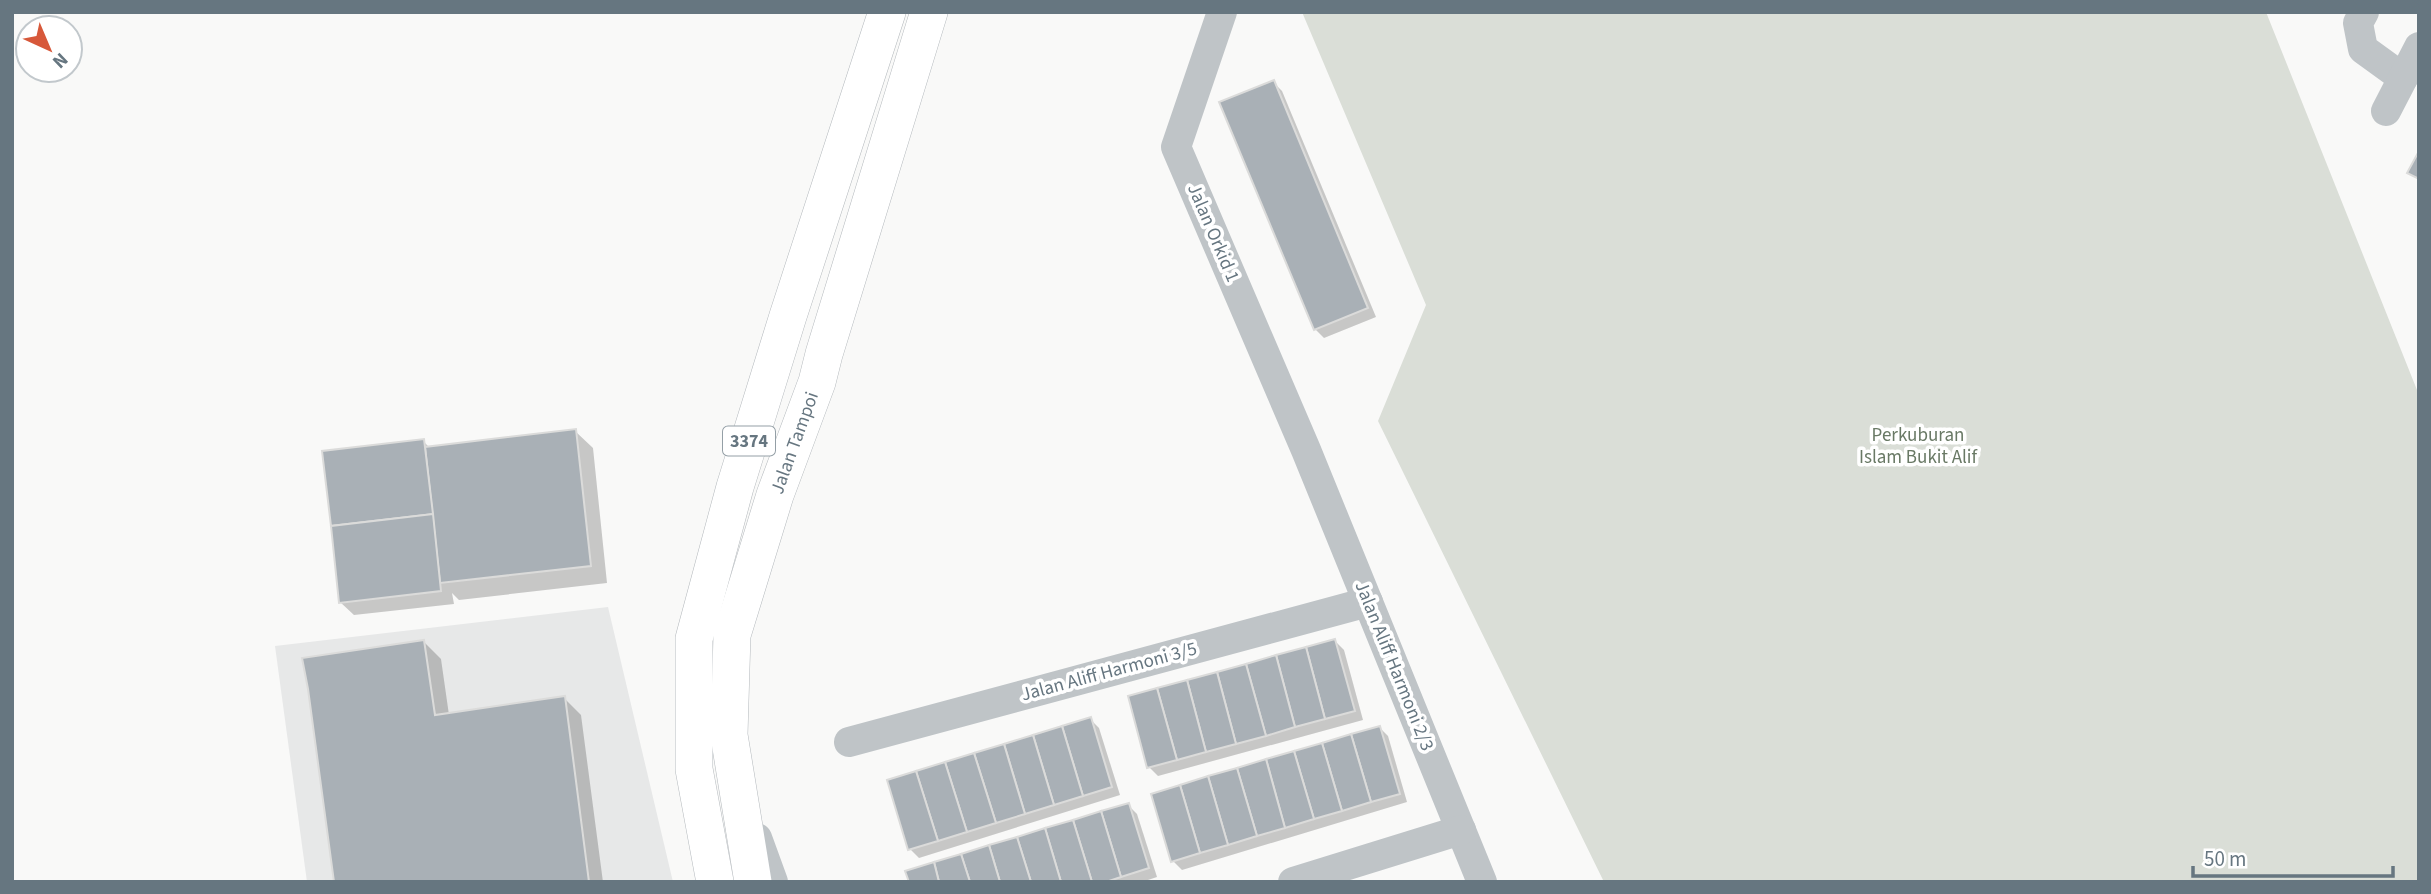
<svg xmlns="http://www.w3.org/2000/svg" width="2431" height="894" font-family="'Source Sans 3',sans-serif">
<rect width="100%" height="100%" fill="#f9f9f8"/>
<path fill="#e7e8e8" d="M 608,607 L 673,882 L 307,882 L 275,646 Z"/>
<path fill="#daded7" d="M 1302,12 L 2266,12 L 2419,395 L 2419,882 L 1604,882 L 1378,421 L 1426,305 Z"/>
<g fill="#0003">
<path d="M 1273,82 L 1282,91 L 1376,317 L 1324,338 L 1315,329 Z"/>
<path d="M 575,431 L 593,448 L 607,583 L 459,600 L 452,593 L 454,604 L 354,615 L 340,602 L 423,441 L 430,448 Z"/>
<path d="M 1335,641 L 1344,650 L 1363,720 L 1158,776 L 1149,767 Z"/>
<path d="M 424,642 L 441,659 L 449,715 L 564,698 L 581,715 L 603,882 L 336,882 Z"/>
<path d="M 1090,719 L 1099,728 L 1120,795 L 919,858 L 910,849 Z"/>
<path d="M 1379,727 L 1388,736 L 1407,802 L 1182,870 L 1173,861 Z"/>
<path d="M 1128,805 L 1137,814 L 1157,877 L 1142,882 L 911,882 Z"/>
</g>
<g fill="#a9b0b6" stroke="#dbdbda" stroke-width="2">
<path d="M 1274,80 L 1368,308 L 1314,330 L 1219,102 Z"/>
<path d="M 2419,151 L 2419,179 L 2407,173 Z"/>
<path d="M 576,429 L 591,566 L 440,583 L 425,447 Z"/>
<path d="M 424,439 L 433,514 L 331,526 L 322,451 Z"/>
<path d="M 433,514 L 441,591 L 339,603 L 331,526 Z"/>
<path d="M 1335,639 L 1355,711 L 1325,719 L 1306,647 Z"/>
<path d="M 424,640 L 435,715 L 565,696 L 589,882 L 334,882 L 308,689 L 302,658 Z"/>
<path d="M 1306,647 L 1325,719 L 1295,727 L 1276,655 Z"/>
<path d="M 1276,655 L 1295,727 L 1266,736 L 1246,664 Z"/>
<path d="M 1246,664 L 1266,736 L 1236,744 L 1217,672 Z"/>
<path d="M 1217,672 L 1236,744 L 1206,752 L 1187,680 Z"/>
<path d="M 1187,680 L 1206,752 L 1177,760 L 1157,688 Z"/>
<path d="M 1157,688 L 1177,760 L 1147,768 L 1128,696 Z"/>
<path d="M 1091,717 L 1112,787 L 1083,796 L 1062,726 Z"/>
<path d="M 1062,726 L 1083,796 L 1054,805 L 1033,735 Z"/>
<path d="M 1380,726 L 1400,794 L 1371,802 L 1351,734 Z"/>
<path d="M 1351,734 L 1371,802 L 1342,811 L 1322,743 Z"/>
<path d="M 1033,735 L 1054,805 L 1025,814 L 1004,744 Z"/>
<path d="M 1322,743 L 1342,811 L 1314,819 L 1294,751 Z"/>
<path d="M 1004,744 L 1025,814 L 996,823 L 974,753 Z"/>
<path d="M 1294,751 L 1314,819 L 1285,828 L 1266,759 Z"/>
<path d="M 974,753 L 996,823 L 967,832 L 945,762 Z"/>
<path d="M 1266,759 L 1285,828 L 1257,836 L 1237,768 Z"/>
<path d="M 945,762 L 967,832 L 938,841 L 916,771 Z"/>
<path d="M 1237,768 L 1257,836 L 1228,845 L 1208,776 Z"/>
<path d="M 916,771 L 938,841 L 908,850 L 887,780 Z"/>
<path d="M 1208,776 L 1228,845 L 1200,853 L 1180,785 Z"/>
<path d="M 1180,785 L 1200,853 L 1171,862 L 1151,794 Z"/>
<path d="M 1129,803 L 1149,868 L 1121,877 L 1101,811 Z"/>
<path d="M 1101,811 L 1121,877 L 1106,882 L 1092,882 L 1073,820 Z"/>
<path d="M 1073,820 L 1092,882 L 1061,882 L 1045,828 Z"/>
<path d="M 1045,828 L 1061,882 L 1031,882 L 1017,837 Z"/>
<path d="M 1017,837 L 1031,882 L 1000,882 L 989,845 Z"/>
<path d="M 989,845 L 1000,882 L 970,882 L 961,854 Z"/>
<path d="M 961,854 L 970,882 L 939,882 L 934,862 Z"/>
<path d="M 934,862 L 939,882 L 909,882 L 905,871 Z"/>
</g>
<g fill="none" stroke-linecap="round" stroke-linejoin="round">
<defs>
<g id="major">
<path d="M 715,882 L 694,769 L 694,639 L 735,487 L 788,316 L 887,12"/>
<path d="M 753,882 L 729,735 L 732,635 L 775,495 L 817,382 L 824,354 L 929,12"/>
</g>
</defs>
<use href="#major" stroke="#b3b8bc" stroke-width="38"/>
<g stroke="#bfc4c7" stroke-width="30">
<path d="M 1222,12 L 1176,147 L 1306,450 L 1482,882"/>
<path d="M 2364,12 L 2358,23 L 2363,49 L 2403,78"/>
<path d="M 2386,111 L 2419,47"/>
<path d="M 849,742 L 1368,602"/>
<path d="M 757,838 L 773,882"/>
<path d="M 1293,882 L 1461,830"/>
</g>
<use href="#major" stroke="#fff" stroke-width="37"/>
</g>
<g text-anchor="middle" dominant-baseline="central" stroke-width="7" stroke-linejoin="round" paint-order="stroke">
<rect fill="#fff" stroke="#949fa6" stroke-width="2" x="723" y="426.5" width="52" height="29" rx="5"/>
<g font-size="18" font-weight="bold" fill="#667680">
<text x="749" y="441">3374</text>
</g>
<g font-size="19" fill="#667680" stroke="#fff">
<text transform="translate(1213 233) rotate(67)">Jalan Orkid 1</text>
<text transform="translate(795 443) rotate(-70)">Jalan Tampoi</text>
<text transform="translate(1394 666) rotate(68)">Jalan Aliff Harmoni 2/3</text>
<text transform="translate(1109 672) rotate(-15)">Jalan Aliff Harmoni 3/5</text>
</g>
<g font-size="19" fill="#697965" stroke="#fff">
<text x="1918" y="435">Perkuburan<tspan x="1918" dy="22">Islam Bukit Alif</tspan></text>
</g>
</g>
<rect width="2431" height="894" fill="none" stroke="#667680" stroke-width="28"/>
<g transform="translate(49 49) rotate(136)"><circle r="33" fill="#ffffff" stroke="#c2c8cc" stroke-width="2"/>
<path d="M0-5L12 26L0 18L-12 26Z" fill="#d7583a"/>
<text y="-10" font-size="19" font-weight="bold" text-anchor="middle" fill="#667680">N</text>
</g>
<path d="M2193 866v10h200v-10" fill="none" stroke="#667680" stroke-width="3.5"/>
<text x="2204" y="866" font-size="21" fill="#667680" stroke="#ffffff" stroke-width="5" paint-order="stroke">50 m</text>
</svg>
